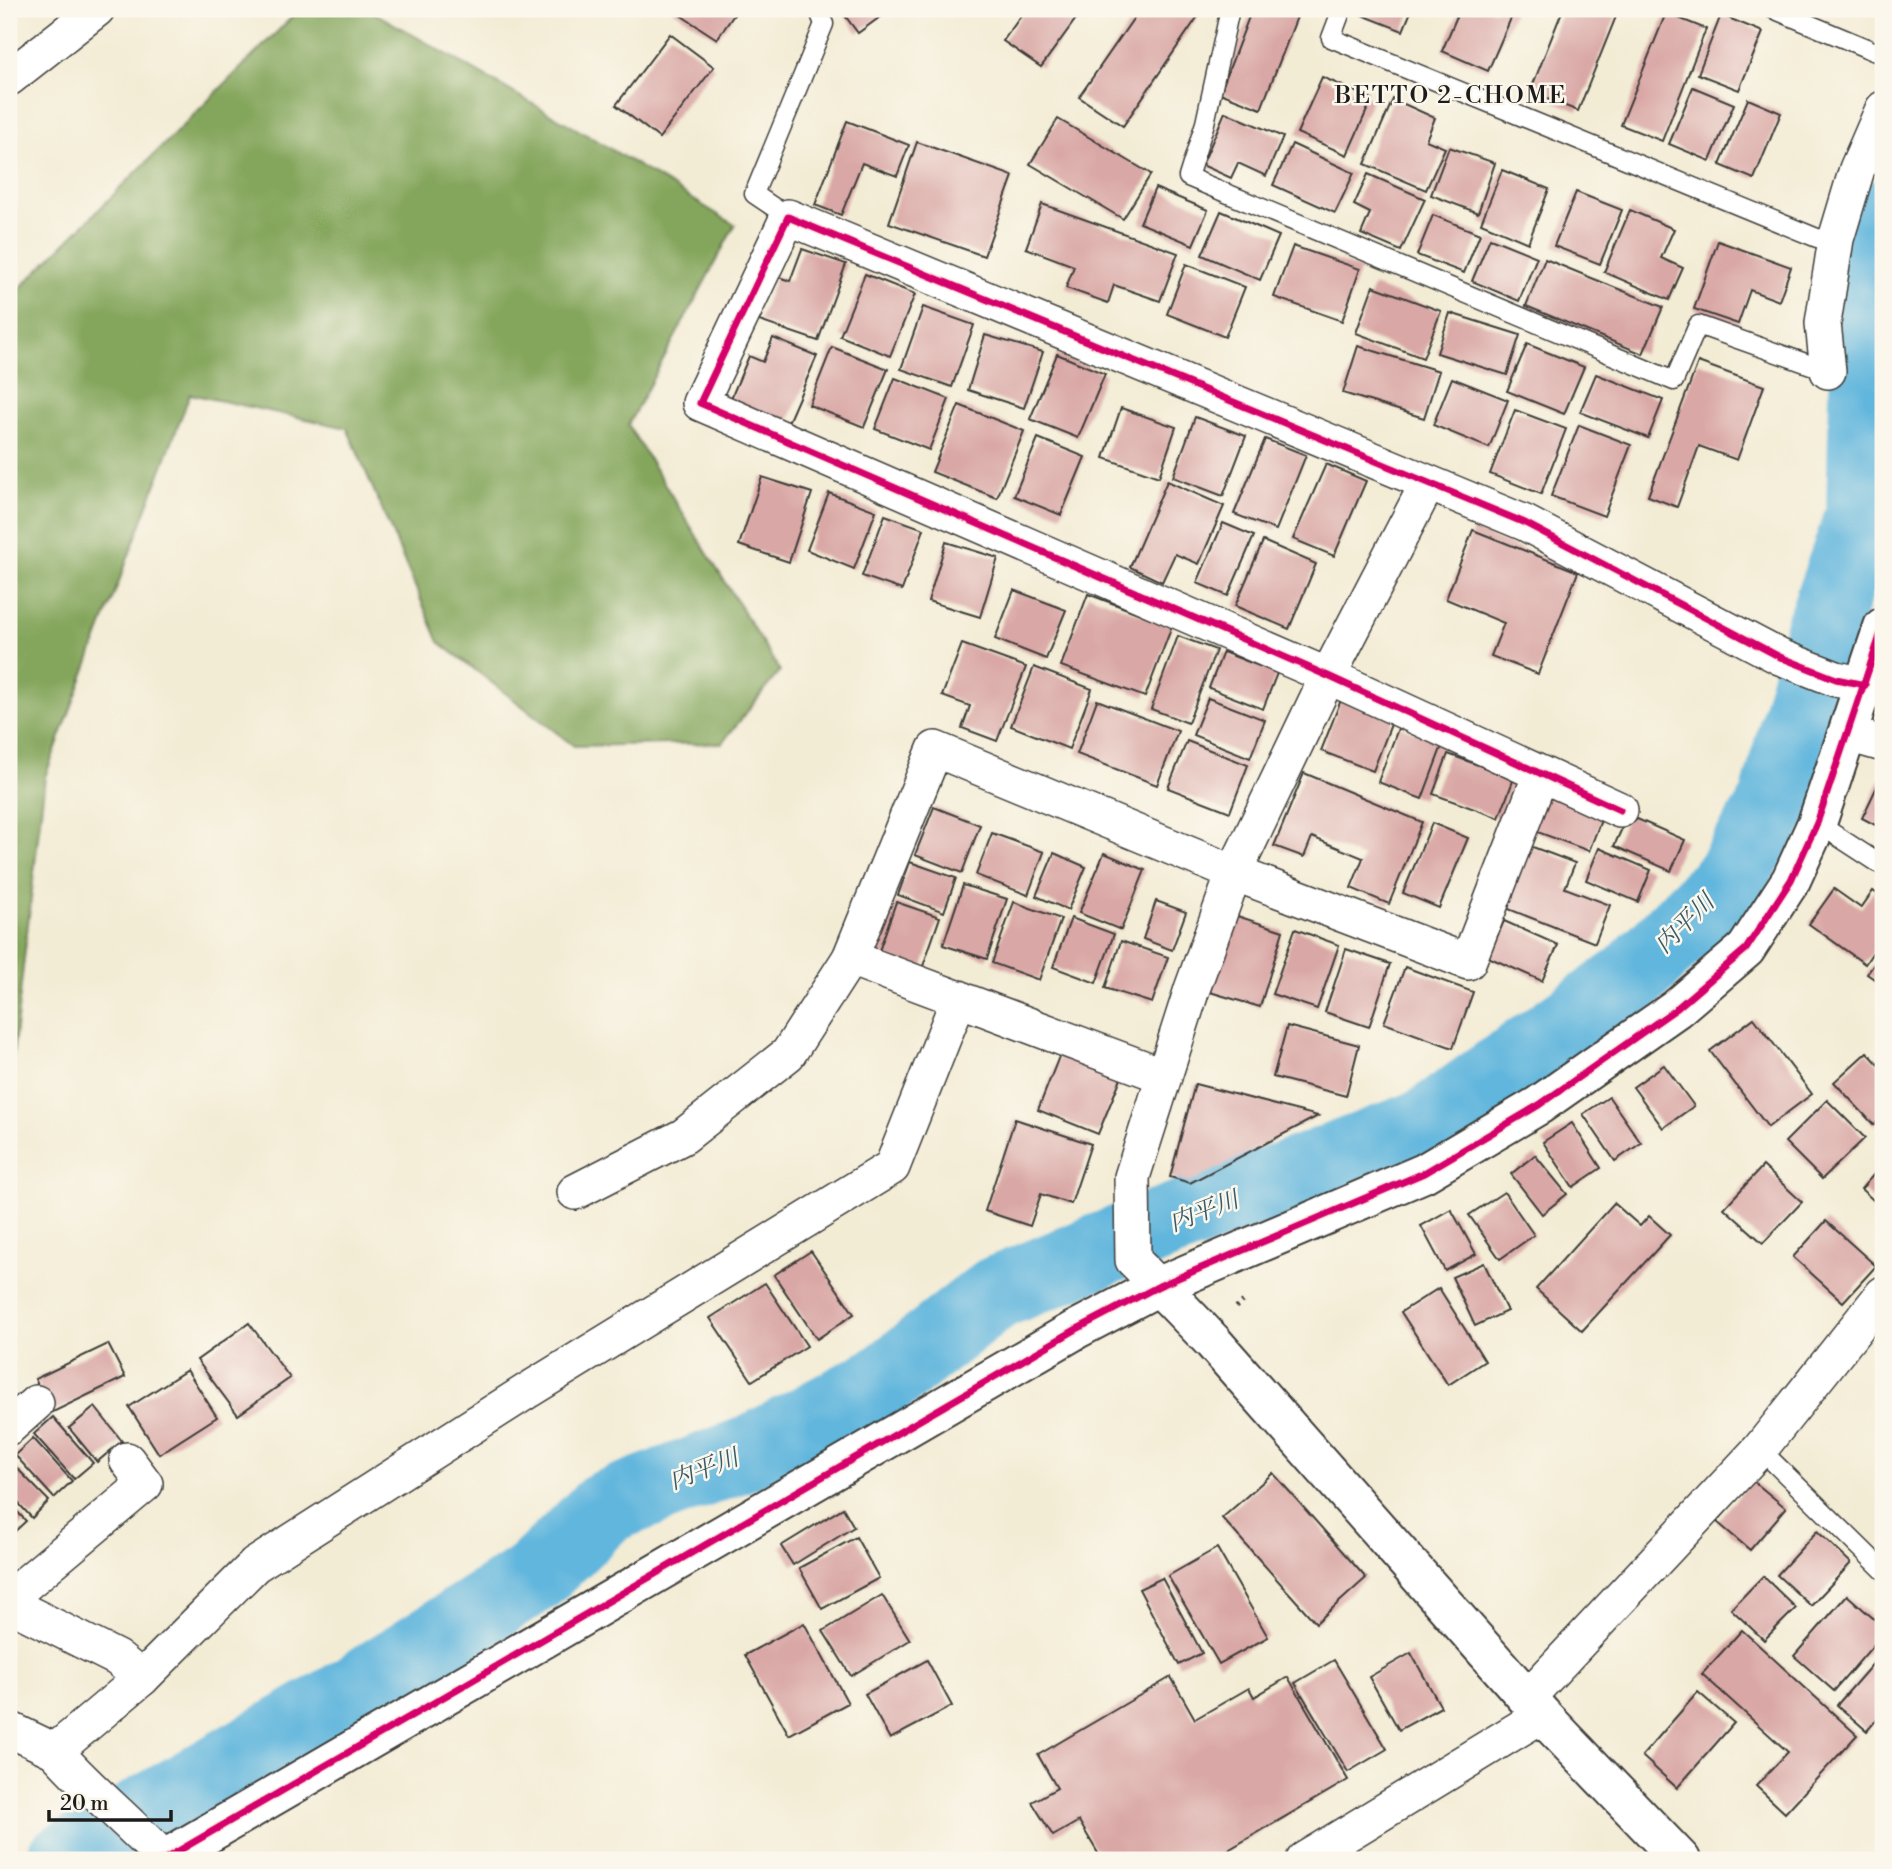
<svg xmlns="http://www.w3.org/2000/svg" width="1892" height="1869" font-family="'Libre Bodoni','Noto Serif JP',serif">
<rect width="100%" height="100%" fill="#fbf7ec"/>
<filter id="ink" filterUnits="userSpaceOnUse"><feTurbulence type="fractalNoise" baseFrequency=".0143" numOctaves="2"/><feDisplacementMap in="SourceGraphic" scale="14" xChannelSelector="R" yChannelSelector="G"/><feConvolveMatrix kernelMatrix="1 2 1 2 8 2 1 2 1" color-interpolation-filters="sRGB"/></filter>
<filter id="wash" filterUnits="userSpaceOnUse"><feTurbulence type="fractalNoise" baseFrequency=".00686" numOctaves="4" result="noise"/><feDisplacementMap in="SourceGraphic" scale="28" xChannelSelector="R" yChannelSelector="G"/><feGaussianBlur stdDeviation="1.57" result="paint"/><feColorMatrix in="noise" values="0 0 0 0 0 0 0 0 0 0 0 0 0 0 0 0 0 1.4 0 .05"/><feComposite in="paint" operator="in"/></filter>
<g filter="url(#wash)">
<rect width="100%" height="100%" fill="#f3ecd5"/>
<path fill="#84a65b" stroke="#50613c" stroke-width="2" d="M 300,9 L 368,9 L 601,143 L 735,225 L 628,425 L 780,671 L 722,743 L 574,746 L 439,642 L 347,428 L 190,394 L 45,777 L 9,1089 L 9,299 Z"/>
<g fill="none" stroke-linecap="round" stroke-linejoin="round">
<path stroke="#60b6dd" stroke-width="74" d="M 63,1860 L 344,1698 L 535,1576 L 606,1507 L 753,1451 L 884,1381 L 996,1293 L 1167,1223 L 1426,1125 L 1631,979 L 1729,879 L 1776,803 L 1822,629 L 1863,513 L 1869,279 L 1883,216"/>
</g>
<g id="blocks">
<g fill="#d9a7a5">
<path d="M 671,9 L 738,9 L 717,39 Z"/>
<path d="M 840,9 L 891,9 L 858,33 Z"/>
<path d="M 1026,9 L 1083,9 L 1041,67 L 1003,41 Z"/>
<path d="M 1140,9 L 1203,9 L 1123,126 L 1079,97 Z"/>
<path d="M 1252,9 L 1300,9 L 1261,109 L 1220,93 Z"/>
<path d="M 1365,9 L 1412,9 L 1403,31 L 1362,15 Z"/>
<path d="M 1460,9 L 1515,9 L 1488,71 L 1442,51 Z"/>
<path d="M 1563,9 L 1619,9 L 1578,111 L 1530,92 Z"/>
<path d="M 1666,13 L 1706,29 L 1662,141 L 1621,125 Z"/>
<path d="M 1721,15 L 1763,32 L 1739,90 L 1698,74 Z"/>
<path d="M 670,34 L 714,67 L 659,138 L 616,105 Z"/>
<path d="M 1322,77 L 1372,99 L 1347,155 L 1297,133 Z"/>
<path d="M 1693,87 L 1734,104 L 1710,161 L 1669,144 Z"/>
<path d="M 1393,99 L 1435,118 L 1426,140 L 1445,148 L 1426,190 L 1365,164 Z"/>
<path d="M 1748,99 L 1781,113 L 1754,179 L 1720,165 Z"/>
<path d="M 1225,112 L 1283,137 L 1266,176 L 1238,163 L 1231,178 L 1202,165 Z"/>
<path d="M 1058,119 L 1151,174 L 1123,219 L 1030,164 Z"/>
<path d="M 847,121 L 909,145 L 897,176 L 862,163 L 841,215 L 815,205 Z"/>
<path d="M 917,142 L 1013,176 L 984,256 L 889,223 Z"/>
<path d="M 1292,144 L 1354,173 L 1335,213 L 1273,185 Z"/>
<path d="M 1449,147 L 1495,163 L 1478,213 L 1431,195 Z"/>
<path d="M 1502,170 L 1549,189 L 1528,243 L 1481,223 Z"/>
<path d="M 1368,174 L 1425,199 L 1401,251 L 1361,234 L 1370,213 L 1354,205 Z"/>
<path d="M 1155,188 L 1208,210 L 1193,245 L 1140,223 Z"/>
<path d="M 1576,192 L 1622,210 L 1600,264 L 1554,246 Z"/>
<path d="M 1042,204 L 1178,253 L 1160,301 L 1114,285 L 1108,303 L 1066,288 L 1074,266 L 1026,248 Z"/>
<path d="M 1630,210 L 1674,229 L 1661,258 L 1683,268 L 1669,300 L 1604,272 Z"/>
<path d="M 1221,211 L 1279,236 L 1260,280 L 1202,255 Z"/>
<path d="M 1433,215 L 1480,234 L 1464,273 L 1417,255 Z"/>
<path d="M 1490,238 L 1537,257 L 1519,301 L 1472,281 Z"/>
<path d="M 1718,241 L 1791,267 L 1779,301 L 1750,290 L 1738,324 L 1694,309 Z"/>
<path d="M 1293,246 L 1360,269 L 1342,321 L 1274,297 Z"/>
<path d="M 802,249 L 846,264 L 818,341 L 759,321 L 776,276 L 790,281 Z"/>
<path d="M 1545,259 L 1663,307 L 1643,354 L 1526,306 Z"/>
<path d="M 1186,264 L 1245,287 L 1225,337 L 1167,314 Z"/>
<path d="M 865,274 L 915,294 L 890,356 L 840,336 Z"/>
<path d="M 1373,286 L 1441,311 L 1423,358 L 1356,333 Z"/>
<path d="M 923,307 L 974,325 L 952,387 L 901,369 Z"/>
<path d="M 1450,313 L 1520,335 L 1507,375 L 1437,353 Z"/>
<path d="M 985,335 L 1043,352 L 1024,408 L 968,390 Z"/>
<path d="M 773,338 L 817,356 L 786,427 L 729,403 L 749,356 L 763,362 Z"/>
<path d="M 1527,344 L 1584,367 L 1564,414 L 1507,391 Z"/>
<path d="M 1358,346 L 1439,371 L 1424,418 L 1343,393 Z"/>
<path d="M 832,347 L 888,369 L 864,427 L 809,405 Z"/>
<path d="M 1057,354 L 1105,374 L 1078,438 L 1030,419 Z"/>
<path d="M 1698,362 L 1764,386 L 1737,460 L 1699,446 L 1677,507 L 1648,496 Z"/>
<path d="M 1596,374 L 1663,400 L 1648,438 L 1580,412 Z"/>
<path d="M 895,378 L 949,399 L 929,450 L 875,429 Z"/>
<path d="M 1452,378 L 1508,400 L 1489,448 L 1433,425 Z"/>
<path d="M 959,405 L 1024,431 L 997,498 L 932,472 Z"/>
<path d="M 1121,408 L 1176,427 L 1159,477 L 1104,458 Z"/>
<path d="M 1515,410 L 1566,429 L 1541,494 L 1490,474 Z"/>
<path d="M 1195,417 L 1246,436 L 1223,496 L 1173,477 Z"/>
<path d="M 1579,425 L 1631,445 L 1604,516 L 1551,496 Z"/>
<path d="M 1038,438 L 1085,457 L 1061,515 L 1014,496 Z"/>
<path d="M 1265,439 L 1306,455 L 1276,530 L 1234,514 Z"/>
<path d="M 1326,464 L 1366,481 L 1334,556 L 1293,539 Z"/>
<path d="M 762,477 L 812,493 L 789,562 L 739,545 Z"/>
<path d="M 1167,481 L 1224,506 L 1199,564 L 1175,554 L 1162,582 L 1130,567 Z"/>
<path d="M 829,493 L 876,511 L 854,569 L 807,550 Z"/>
<path d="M 885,515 L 924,529 L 902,590 L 862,576 Z"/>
<path d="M 1223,523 L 1254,536 L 1228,596 L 1197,583 Z"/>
<path d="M 1473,530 L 1578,572 L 1538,674 L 1491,656 L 1504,623 L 1446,599 Z"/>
<path d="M 1263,541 L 1316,564 L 1289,629 L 1235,606 Z"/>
<path d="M 946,542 L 998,558 L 980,617 L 928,601 Z"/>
<path d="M 1014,590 L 1066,610 L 1046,659 L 995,639 Z"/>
<path d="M 1088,594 L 1172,626 L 1145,697 L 1061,666 Z"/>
<path d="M 1178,636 L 1216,650 L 1188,723 L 1151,709 Z"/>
<path d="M 962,644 L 1026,667 L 997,741 L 962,728 L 970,706 L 942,696 Z"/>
<path d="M 1223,652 L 1277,673 L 1263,709 L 1209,688 Z"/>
<path d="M 1034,667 L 1092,689 L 1069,749 L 1011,726 Z"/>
<path d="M 1208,698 L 1265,720 L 1250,758 L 1193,735 Z"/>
<path d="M 1097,700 L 1178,731 L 1157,785 L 1077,754 Z"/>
<path d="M 1341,700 L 1393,719 L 1373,771 L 1321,751 Z"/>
<path d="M 1399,726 L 1443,743 L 1422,799 L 1378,782 Z"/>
<path d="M 1187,741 L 1248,765 L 1230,812 L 1168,788 Z"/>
<path d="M 1448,754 L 1514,778 L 1499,818 L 1433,794 Z"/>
<path d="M 1304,773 L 1422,822 L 1389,904 L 1351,888 L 1363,858 L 1312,837 L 1304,857 L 1274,846 Z"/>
<path d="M 1883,774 L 1883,829 L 1862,818 Z"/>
<path d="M 1545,794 L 1603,815 L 1589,851 L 1532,830 Z"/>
<path d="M 934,807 L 980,825 L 962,873 L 915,855 Z"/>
<path d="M 1628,815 L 1685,840 L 1671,871 L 1614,846 Z"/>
<path d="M 1432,823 L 1468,838 L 1439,908 L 1403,893 Z"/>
<path d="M 992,833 L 1044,852 L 1028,895 L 976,875 Z"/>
<path d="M 1530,846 L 1575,863 L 1565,888 L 1610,905 L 1595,943 L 1506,908 Z"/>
<path d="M 1599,848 L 1651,870 L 1638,902 L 1586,880 Z"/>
<path d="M 1054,853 L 1086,867 L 1068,910 L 1036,896 Z"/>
<path d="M 1104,853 L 1145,870 L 1121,930 L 1079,913 Z"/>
<path d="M 910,862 L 956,878 L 944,912 L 898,895 Z"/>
<path d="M 963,885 L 1007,899 L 987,959 L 943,945 Z"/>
<path d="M 1834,889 L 1861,908 L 1873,891 L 1883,898 L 1883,937 L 1865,964 L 1809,924 Z"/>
<path d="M 1156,901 L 1186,912 L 1172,950 L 1143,939 Z"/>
<path d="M 896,902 L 940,917 L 922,969 L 878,954 Z"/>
<path d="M 1014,902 L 1061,919 L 1039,980 L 992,963 Z"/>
<path d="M 1234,915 L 1283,931 L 1260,1007 L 1210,992 Z"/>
<path d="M 1071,918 L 1114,934 L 1096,983 L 1053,967 Z"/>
<path d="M 1504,921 L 1558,945 L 1542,981 L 1488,957 Z"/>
<path d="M 1295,929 L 1339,945 L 1317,1009 L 1272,994 Z"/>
<path d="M 1121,941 L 1168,957 L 1152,1003 L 1105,988 Z"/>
<path d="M 1346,949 L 1390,964 L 1369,1027 L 1325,1012 Z"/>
<path d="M 1883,952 L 1883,985 L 1867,974 Z"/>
<path d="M 1405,967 L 1473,992 L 1453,1048 L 1384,1023 Z"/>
<path d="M 1754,1018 L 1812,1094 L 1768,1127 L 1710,1051 Z"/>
<path d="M 1287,1026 L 1359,1045 L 1346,1096 L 1273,1077 Z"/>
<path d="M 1867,1052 L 1883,1069 L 1883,1117 L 1874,1125 L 1834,1082 Z"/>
<path d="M 1060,1054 L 1121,1078 L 1098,1134 L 1038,1110 Z"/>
<path d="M 1664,1065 L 1694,1106 L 1663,1128 L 1633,1087 Z"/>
<path d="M 1195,1084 L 1318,1116 L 1190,1183 L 1170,1177 Z"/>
<path d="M 1609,1097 L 1641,1143 L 1615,1161 L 1583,1114 Z"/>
<path d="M 1827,1100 L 1865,1138 L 1822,1179 L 1785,1142 Z"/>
<path d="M 1015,1119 L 1091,1144 L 1071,1204 L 1041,1194 L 1030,1226 L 985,1211 Z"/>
<path d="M 1572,1123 L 1601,1168 L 1573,1187 L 1543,1142 Z"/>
<path d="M 1535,1155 L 1567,1194 L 1542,1214 L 1511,1174 Z"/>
<path d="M 1883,1164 L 1883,1209 L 1861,1189 Z"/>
<path d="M 1763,1166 L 1802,1202 L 1763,1243 L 1724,1208 Z"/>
<path d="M 1504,1192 L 1534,1235 L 1500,1259 L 1469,1215 Z"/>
<path d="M 1614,1203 L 1640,1226 L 1649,1216 L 1670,1235 L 1582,1331 L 1536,1289 Z"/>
<path d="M 1451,1209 L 1476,1254 L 1445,1271 L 1421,1226 Z"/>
<path d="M 1826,1221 L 1876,1266 L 1843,1302 L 1793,1257 Z"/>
<path d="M 811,1251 L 854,1314 L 817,1339 L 774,1275 Z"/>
<path d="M 1484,1263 L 1507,1311 L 1475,1326 L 1452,1277 Z"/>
<path d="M 765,1283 L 807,1346 L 752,1381 L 710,1318 Z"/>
<path d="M 1439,1288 L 1485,1361 L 1448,1385 L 1401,1312 Z"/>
<path d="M 249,1323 L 290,1378 L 238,1415 L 197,1360 Z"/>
<path d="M 108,1344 L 125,1377 L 51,1413 L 35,1379 Z"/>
<path d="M 187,1370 L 217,1417 L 159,1454 L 129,1407 Z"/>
<path d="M 95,1407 L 122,1441 L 97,1462 L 69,1428 Z"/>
<path d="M 53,1417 L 93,1463 L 74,1479 L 34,1434 Z"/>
<path d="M 33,1438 L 72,1481 L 54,1498 L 15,1455 Z"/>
<path d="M 9,1460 L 49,1501 L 32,1518 L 9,1493 Z"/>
<path d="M 1273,1473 L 1366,1578 L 1316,1623 L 1222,1518 Z"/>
<path d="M 1752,1480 L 1786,1508 L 1750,1550 L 1717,1522 Z"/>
<path d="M 9,1503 L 26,1521 L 9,1537 Z"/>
<path d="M 843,1508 L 854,1527 L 793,1565 L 781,1546 Z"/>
<path d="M 1817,1531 L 1851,1563 L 1811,1606 L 1777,1575 Z"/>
<path d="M 856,1537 L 879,1578 L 822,1609 L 799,1568 Z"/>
<path d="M 1217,1548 L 1268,1637 L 1219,1664 L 1168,1576 Z"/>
<path d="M 1763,1576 L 1796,1608 L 1764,1640 L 1731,1609 Z"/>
<path d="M 1162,1578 L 1202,1653 L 1179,1665 L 1139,1589 Z"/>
<path d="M 882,1595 L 910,1640 L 851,1676 L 823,1631 Z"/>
<path d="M 1847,1595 L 1883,1627 L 1883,1634 L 1834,1691 L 1794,1656 Z"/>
<path d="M 804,1623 L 848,1703 L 789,1735 L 745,1655 Z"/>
<path d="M 1742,1630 L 1857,1735 L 1785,1813 L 1756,1786 L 1788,1752 L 1702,1674 Z"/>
<path d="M 1883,1652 L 1883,1712 L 1867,1731 L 1837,1705 Z"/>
<path d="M 1411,1653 L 1441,1707 L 1399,1730 L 1369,1677 Z"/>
<path d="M 927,1660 L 952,1706 L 890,1739 L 865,1694 Z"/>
<path d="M 1334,1660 L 1387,1749 L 1348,1772 L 1295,1683 Z"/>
<path d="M 1171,1677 L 1195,1719 L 1249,1688 L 1254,1697 L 1288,1677 L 1348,1780 L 1211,1860 L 1102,1860 L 1079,1821 L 1053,1836 L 1032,1802 L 1057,1788 L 1038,1755 Z"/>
<path d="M 1698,1692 L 1734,1723 L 1677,1788 L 1642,1756 Z"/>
</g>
</g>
</g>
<g filter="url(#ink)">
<use href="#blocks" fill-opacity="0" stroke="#3c3b38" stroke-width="2"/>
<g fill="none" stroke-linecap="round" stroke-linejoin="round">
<defs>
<g id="service">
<path d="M 1230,9 L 1205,123 L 1188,177 L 1674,381 L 1698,325 L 1828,371"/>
<path d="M 1342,9 L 1331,38 L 1817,238 L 1836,239"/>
<path d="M 1773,9 L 1883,55"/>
<path d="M 788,217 L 754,194 L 824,24 L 818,9"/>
<path d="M 1817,823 L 1883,866"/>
<path d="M 1760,1449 L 1883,1570"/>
</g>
<g id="minor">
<path d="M 9,78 L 97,9"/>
<path d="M 1828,371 L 1823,323 L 1836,239 L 1857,169 L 1883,109"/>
<path d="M 1848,734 L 1883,744"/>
<path d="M 1620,810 L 1328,676 L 700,403 L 788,217 L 1525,523 L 1780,657 L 1836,679 L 1865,685"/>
<path d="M 850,958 L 1164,1076"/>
<path d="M 575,1192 L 684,1136 L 788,1054 L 850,958 L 935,749 L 1234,873 L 1468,962 L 1541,774"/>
<path d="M 1159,1286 L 1133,1260 L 1132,1177 L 1192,989 L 1234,873 L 1328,676 L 1428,483"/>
<path d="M 9,1427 L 36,1403"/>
<path d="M 9,1598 L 145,1484 L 127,1460"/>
<path d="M 9,1604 L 117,1658 L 142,1678 L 255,1565 L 527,1391 L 892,1167 L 959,998"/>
<path d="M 142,1678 L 55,1751 C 89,1790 129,1821 164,1859"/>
<path d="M 1527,1698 L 1760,1449 L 1883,1294"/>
<path d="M 9,1729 L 55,1751"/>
<path d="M 1304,1860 L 1542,1715"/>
</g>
<g id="tertiary">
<path d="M 1159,1286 L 1213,1342 L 1542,1715 L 1681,1860"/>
<path d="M 163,1860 L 1075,1330 L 1159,1286 L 1424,1173 L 1539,1105 L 1676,1009 L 1746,949 L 1791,880 L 1817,823 L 1883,627"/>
</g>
</defs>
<use href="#service" stroke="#3c3b38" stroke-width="21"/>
<use href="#minor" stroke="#3c3b38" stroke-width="38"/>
<use href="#tertiary" stroke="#3c3b38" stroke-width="42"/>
<path stroke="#3c3b38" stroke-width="4.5" stroke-dasharray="2 5" stroke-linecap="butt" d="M 1236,1307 L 1246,1299"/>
<use href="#service" stroke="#fff" stroke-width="18"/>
<use href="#minor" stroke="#fff" stroke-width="35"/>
<use href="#tertiary" stroke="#fff" stroke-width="38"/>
<defs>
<g id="cycleway">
<path d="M 1620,810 L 1328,676 L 700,403 L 788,217 L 1525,523 L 1780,657 L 1836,679 L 1865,685"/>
<path d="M 163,1860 L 1075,1330 L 1159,1286 L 1424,1173 L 1539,1105 L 1676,1009 L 1746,949 L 1791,880 L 1817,823 L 1883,627"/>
</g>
</defs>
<use href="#cycleway" stroke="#fbf7ec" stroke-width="11"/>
<use href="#cycleway" stroke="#d6006c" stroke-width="7"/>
</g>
</g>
<g text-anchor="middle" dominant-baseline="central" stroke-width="5" stroke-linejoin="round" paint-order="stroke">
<g font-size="24" letter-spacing="2" fill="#1c1c1c" stroke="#fbf7ec">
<text x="1451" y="96">BETTO 2-CHOME</text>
</g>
<g font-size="24" font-style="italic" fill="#375a69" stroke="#fbf7ec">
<text transform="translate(1685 924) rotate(-45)">内平川</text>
<text transform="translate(1204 1212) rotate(-21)">内平川</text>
<text transform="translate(704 1470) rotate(-21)">内平川</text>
</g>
</g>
<rect width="1892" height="1869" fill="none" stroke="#fbf7ec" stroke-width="35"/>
<path d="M49 1810v10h122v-10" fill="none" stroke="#1c1c1c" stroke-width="3.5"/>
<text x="60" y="1810" font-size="21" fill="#1c1c1c" stroke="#fbf7ec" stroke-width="5" paint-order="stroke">20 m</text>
</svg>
